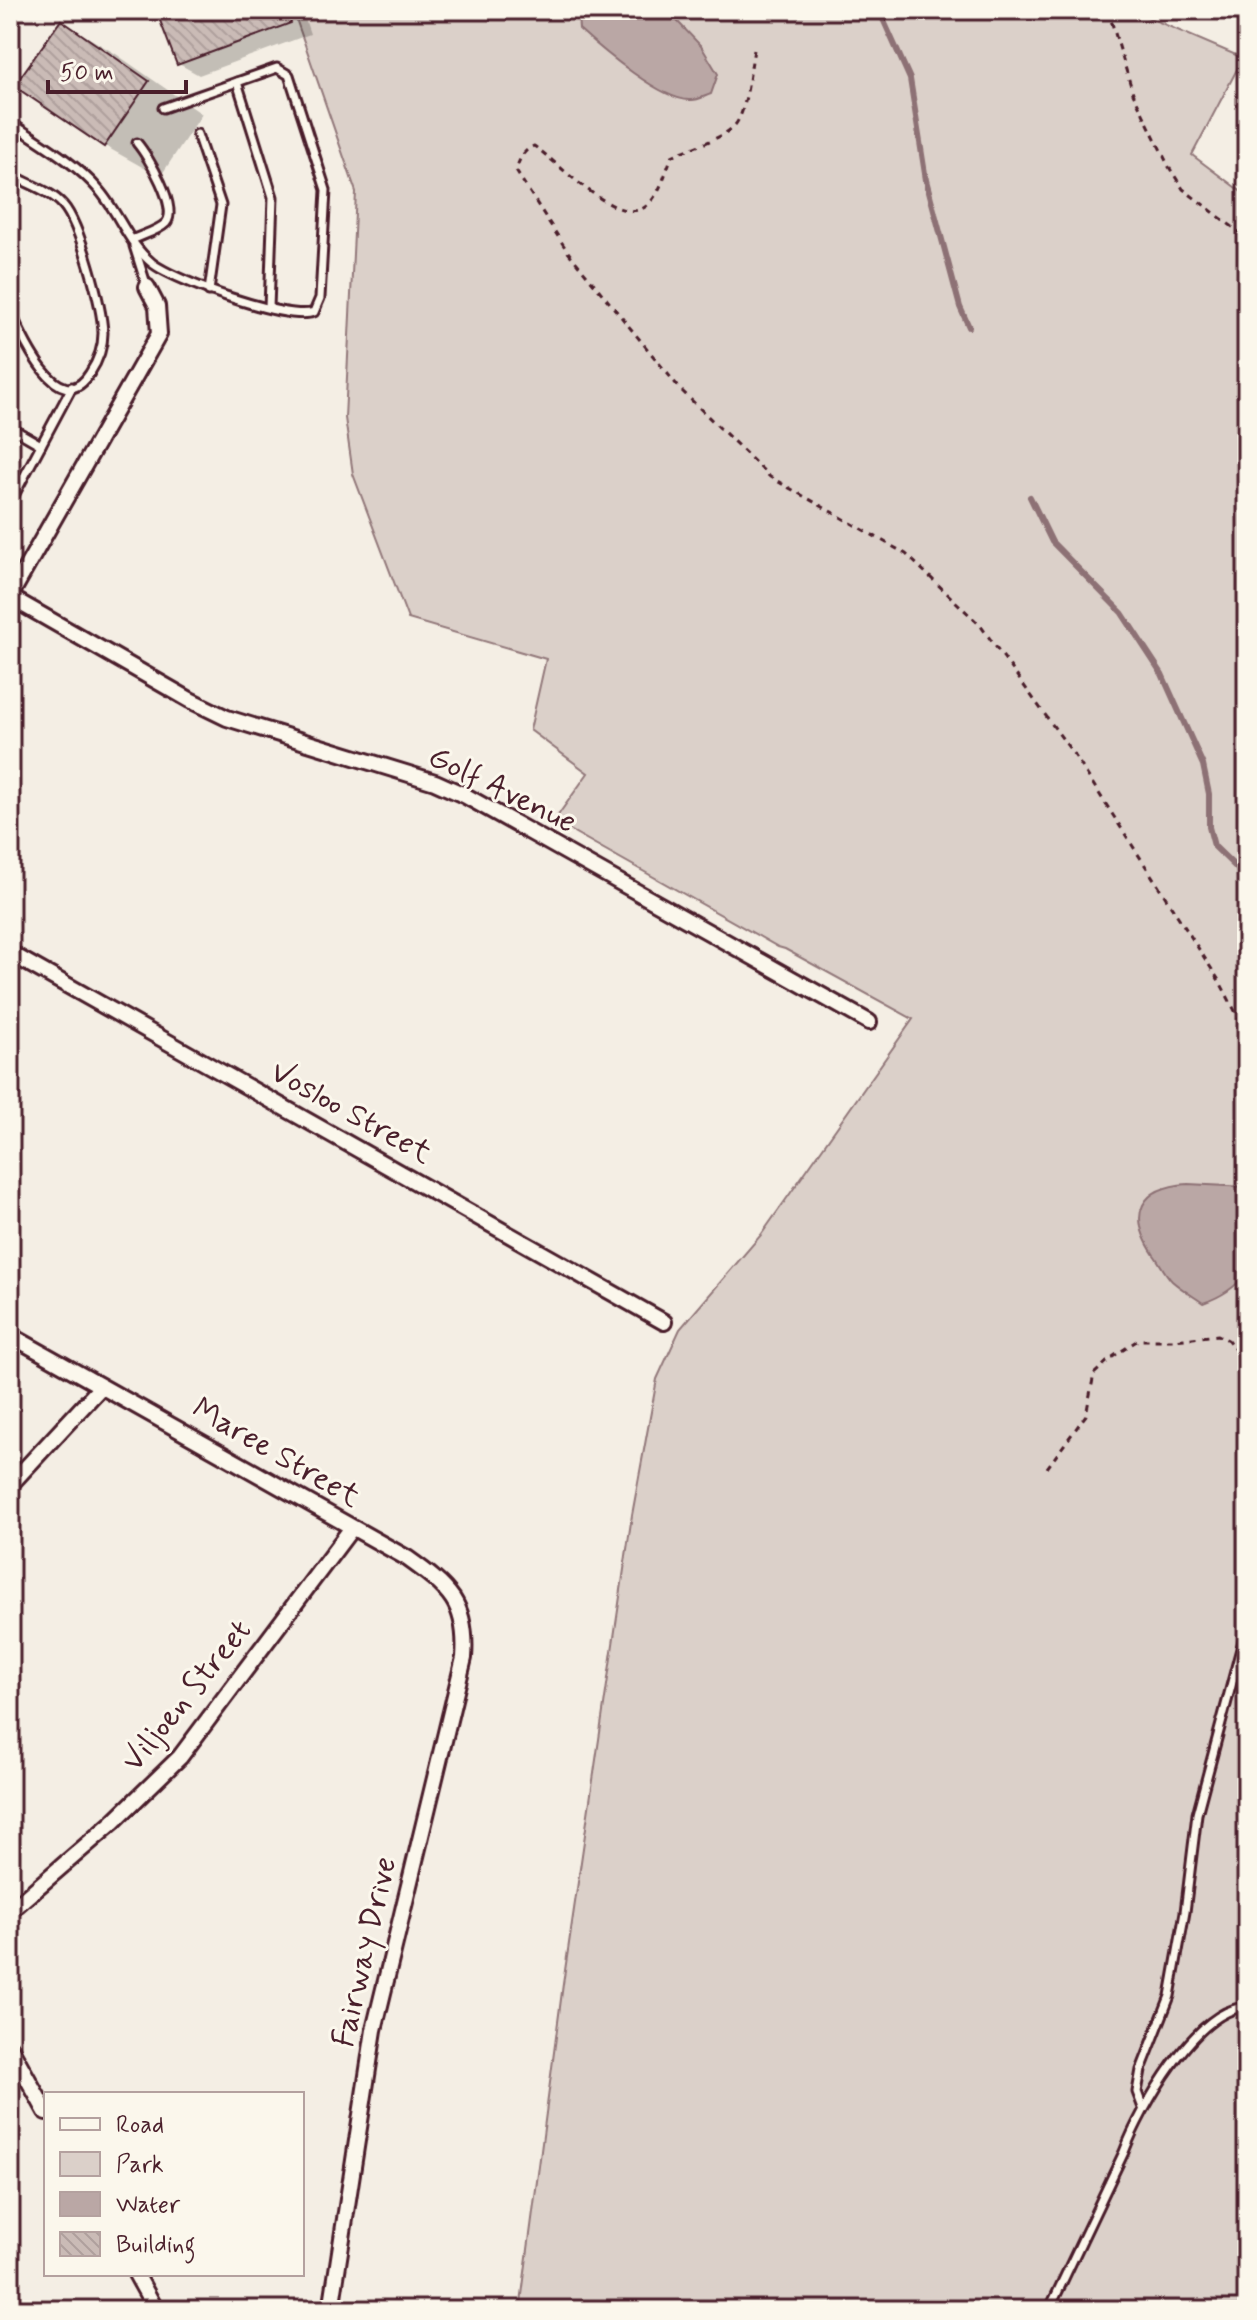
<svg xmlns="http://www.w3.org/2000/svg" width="1257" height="2320" font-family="Mynerve,sans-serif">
<defs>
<pattern id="building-back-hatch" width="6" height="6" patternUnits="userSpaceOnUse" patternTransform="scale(2)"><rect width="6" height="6" fill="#cabbb6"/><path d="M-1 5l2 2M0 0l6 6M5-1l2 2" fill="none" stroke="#afa09d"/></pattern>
</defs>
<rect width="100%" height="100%" fill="#f4eee4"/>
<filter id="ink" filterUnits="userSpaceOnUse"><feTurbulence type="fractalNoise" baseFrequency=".0125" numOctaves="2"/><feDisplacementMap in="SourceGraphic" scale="16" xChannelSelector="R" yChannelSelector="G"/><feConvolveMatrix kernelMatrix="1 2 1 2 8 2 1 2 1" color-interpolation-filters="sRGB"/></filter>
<g filter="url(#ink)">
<path fill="#dbd0c9" stroke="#92787a" stroke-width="2" d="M 293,10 L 1141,10 L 1140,14 L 1243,58 L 1192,155 L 1247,196 L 1247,2310 L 520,2310 L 563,1984 L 632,1515 L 657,1379 L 680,1329 L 761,1235 L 913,1019 L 785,949 L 778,947 L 554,821 L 588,773 L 530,730 L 546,659 L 408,619 L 353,474 L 345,418 L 356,192 Z"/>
<g fill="#baa7a5" stroke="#8d7174" stroke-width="2">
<path d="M 582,10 L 674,10 L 678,22 L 701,46 L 718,74 L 711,94 C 705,96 698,100 692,100 C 664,103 600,48 579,29 L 578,15 Z"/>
<path d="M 1188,1184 L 1247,1187 L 1247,1273 C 1235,1288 1221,1297 1203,1303 C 1193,1296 1181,1289 1172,1281 C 1165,1274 1160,1263 1154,1255 C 1127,1214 1140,1187 1188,1184 Z"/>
</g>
<g fill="#0003">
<path d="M 158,10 L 302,10 L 310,34 L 199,75 L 179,64 Z"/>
<path d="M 62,22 L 116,54 L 202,114 L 160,177 L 105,146 L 17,86 Z"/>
</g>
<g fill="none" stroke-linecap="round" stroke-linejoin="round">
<g stroke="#8d7174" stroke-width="6">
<path d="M 879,10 L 910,79 L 926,180 L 960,307 L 969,327"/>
<path d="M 1030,497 L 1052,542 L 1122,613 L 1162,674 L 1203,765 L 1209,794 L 1209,827 L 1214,846 L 1247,878"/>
</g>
</g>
<g fill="url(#building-back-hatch)" stroke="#4a1f2b" stroke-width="2">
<path d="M 156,10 L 286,10 L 291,23 L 177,65 Z"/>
<path d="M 61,20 L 149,81 L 104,147 L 14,86 Z"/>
</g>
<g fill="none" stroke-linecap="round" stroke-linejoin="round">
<defs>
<g id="service">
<path d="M 237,82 L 273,197 L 269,308"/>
<path d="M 10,122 C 39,142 75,162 98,189 C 118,211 128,244 152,263 C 175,281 288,322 314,312 L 320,298 L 326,190 L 289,75 L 277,68 L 163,108"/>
<path d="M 197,134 L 221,205 L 209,291"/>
<path d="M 10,174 C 26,183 51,191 63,205 C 80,224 102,306 103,333 C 103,347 98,361 90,373 C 59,423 20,333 10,310"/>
<path d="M 132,240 C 142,235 158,231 166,223 C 179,208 148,156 137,143"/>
<path d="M 134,246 L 147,287"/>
<path d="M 10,427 L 41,445"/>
<path d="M 10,503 L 72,387"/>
<path d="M 1143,2108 L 1137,2092 L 1141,2070 L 1170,1996 L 1185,1912 L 1197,1814 L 1243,1641 L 1247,1636"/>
<path d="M 1049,2310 L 1124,2152 C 1140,2110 1196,2008 1247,2007"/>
</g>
<g id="minor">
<path d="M 10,596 L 159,334 L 157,306 L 147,287"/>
<path d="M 10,597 L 190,700 L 227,718 L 435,782 L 464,795 L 869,1022"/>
<path d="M 10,953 L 664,1322"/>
<path d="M 10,1335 L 407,1558 C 449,1588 468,1603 464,1658 L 374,2030 L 331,2310"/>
<path d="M 10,1485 L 101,1387"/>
<path d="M 10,1911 L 112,1823 L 180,1757 L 351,1529"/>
<path d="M 10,2047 L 46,2112"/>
<path d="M 136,2274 L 156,2310"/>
</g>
</defs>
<use href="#service" stroke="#4a1f2b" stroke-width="13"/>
<use href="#minor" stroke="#4a1f2b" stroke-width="20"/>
<g stroke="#4a1f2b" stroke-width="3" stroke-dasharray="6 6" stroke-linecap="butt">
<path d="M 1108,10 L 1133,93 L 1169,167 L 1183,189 L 1247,238"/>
<path d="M 754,50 C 750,68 747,111 735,125 C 720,141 690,147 672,156 C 665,173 660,196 645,207 C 617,227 557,161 534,146 C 524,149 518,161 516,171 L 568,252 L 681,390 L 770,477 L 906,554 L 980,625 L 1075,756 L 1220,982 L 1247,1034"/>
<path d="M 1047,1468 L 1086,1415 L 1094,1374 L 1111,1358 L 1138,1340 L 1175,1340 L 1218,1335 L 1228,1340 L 1237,1352 L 1241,1368 L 1247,1372"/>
</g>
<use href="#service" stroke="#fbf7ec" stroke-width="7"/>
<use href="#minor" stroke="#fbf7ec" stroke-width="14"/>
</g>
</g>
<g text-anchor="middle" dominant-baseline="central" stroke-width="6" stroke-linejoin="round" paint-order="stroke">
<g font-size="32" fill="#4a1f2b" stroke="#fbf7ec">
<text transform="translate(502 790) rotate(26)">Golf Avenue</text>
<text transform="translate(351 1113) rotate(29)">Vosloo Street</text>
<text transform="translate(276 1453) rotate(30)">Maree Street</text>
<text transform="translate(187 1696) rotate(-51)">Viljoen Street</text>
<text transform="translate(365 1952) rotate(-77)">Fairway Drive</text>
</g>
</g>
<rect width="1257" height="2320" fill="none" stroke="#fbf7ec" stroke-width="40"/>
<rect x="20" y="20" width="1217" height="2280" fill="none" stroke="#4a1f2b" stroke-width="3" filter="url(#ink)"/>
<rect x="44" y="2092" width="260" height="184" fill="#fbf7ec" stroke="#b4a19f" stroke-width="2"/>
<rect x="60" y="2118" width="40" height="12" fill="#fbf7ec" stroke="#b4a19f" stroke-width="2"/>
<text x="116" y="2132" font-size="24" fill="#4a1f2b">Road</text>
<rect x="60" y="2152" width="40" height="24" fill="#dbd0c9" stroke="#b4a19f" stroke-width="2"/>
<text x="116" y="2172" font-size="24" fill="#4a1f2b">Park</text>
<rect x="60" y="2192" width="40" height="24" fill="#baa7a5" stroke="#b4a19f" stroke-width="2"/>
<text x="116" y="2212" font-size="24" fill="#4a1f2b">Water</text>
<rect x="60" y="2232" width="40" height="24" fill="url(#building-back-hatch)" stroke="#b4a19f" stroke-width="2"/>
<text x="116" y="2252" font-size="24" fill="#4a1f2b">Building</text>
<path d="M48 80v12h138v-12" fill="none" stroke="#4a1f2b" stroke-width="4"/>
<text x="60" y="80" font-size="24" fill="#4a1f2b" stroke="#fbf7ec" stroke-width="6" paint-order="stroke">50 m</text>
</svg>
